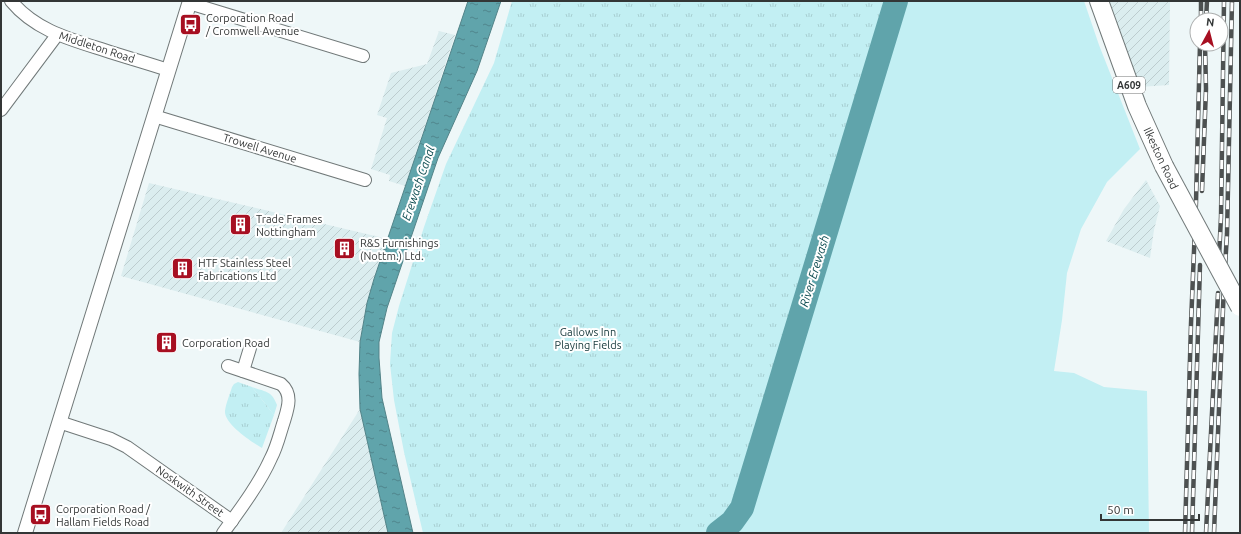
<svg xmlns="http://www.w3.org/2000/svg" width="1241" height="534" font-family="Ubuntu,sans-serif">
<defs>
<pattern id="industrial-furrows" width="10" height="10" patternUnits="userSpaceOnUse"><rect width="10" height="10" fill="#dbedef"/><path d="M-1 1l2-2M0 10L10 0M9 11l2-2" fill="none" stroke="#bcccce"/></pattern>
<pattern id="park-tufts" width="24" height="20" patternUnits="userSpaceOnUse"><rect width="24" height="20" fill="#c2eff3"/><path d="M3 7l-1-3M5 7V3M7 7l1-3M15 17l-1-3M17 17v-4M19 17l1-3" fill="none" stroke="#a7ced1"/></pattern>
<pattern id="water-ripples" width="26" height="14" patternUnits="userSpaceOnUse"><rect width="26" height="14" fill="#60a4ab"/><path d="M2 4q2-2 4 0t4 0M15 11q2-2 4 0t4 0" fill="none" stroke="#50868c"/></pattern>
</defs>
<rect width="100%" height="100%" fill="#eef7f8"/>
<g fill="url(#industrial-furrows)">
<path d="M 1109,1 L 1170,1 L 1169,85 L 1139,87 Z"/>
<path d="M 439,31 L 455,35 L 405,186 L 389,181 L 390,175 L 371,169 L 387,118 L 377,115 L 391,73 L 427,64 Z"/>
<path d="M 1146,180 L 1160,206 L 1154,230 L 1150,258 L 1106,241 L 1124,209 Z"/>
<path d="M 149,183 L 388,239 L 367,303 L 360,342 L 121,276 Z"/>
<path d="M 360,409 L 388,533 L 281,533 Z"/>
</g>
<g fill="#c2eff3">
<path d="M 905,1 L 1084,1 L 1099,45 L 1140,149 L 1107,182 L 1081,229 L 1067,273 L 1062,320 L 1054,371 L 1074,373 L 1104,387 L 1147,391 L 1149,533 L 732,533 L 739,529 L 746,520 L 760,482 L 819,290 L 831,236 Z"/>
<path d="M 252,387 C 266,392 272,391 277,405 L 274,415 Z"/>
</g>
<g fill="url(#park-tufts)">
<path d="M 512,1 L 888,1 L 745,481 L 735,511 L 711,533 L 423,533 L 404,452 L 394,400 L 390,364 L 392,333 L 399,306 L 424,227 L 446,164 L 494,63 Z"/>
<path d="M 238,382 L 252,387 L 274,415 L 262,448 C 252,442 224,424 225,411 C 226,403 230,394 232,387 L 234,384 Z"/>
</g>
<path fill="url(#water-ripples)" stroke="#528388" d="M 468,1 L 501,1 L 477,71 L 438,158 L 387,308 L 379,342 L 379,358 L 382,398 L 413,533 L 388,533 L 360,409 L 359,374 L 360,342 L 367,303 L 374,279 Z"/>
<g fill="none" stroke-linecap="round" stroke-linejoin="round">
<path stroke="#60a4ab" stroke-width="24" d="M 718,533 L 732,522 L 742,508 L 896,1"/>
<defs>
<g id="minor">
<path d="M 11,1 C 35,30 69,39 104,50 C 125,57 147,63 168,70"/>
<path d="M 189,3 L 363,56"/>
<path d="M 1,110 L 57,35"/>
<path d="M 154,116 L 365,180"/>
<path d="M 243,371 L 250,348"/>
<path d="M 59,422 L 111,439 L 127,447 L 232,521"/>
<path d="M 223,533 C 239,511 260,483 271,458 C 277,447 280,433 284,421 C 288,408 293,394 281,384 L 228,366"/>
</g>
<path id="tertiary" d="M 25,533 L 190,1"/>
<path id="primary" d="M 1099,1 L 1137,106 L 1164,166"/>
</defs>
<use href="#minor" stroke="#717979" stroke-width="14"/>
<use href="#tertiary" stroke="#717979" stroke-width="16"/>
<use href="#primary" stroke="#717979" stroke-width="20"/>
<use href="#minor" stroke="#fff" stroke-width="12"/>
<use href="#tertiary" stroke="#fff" stroke-width="14"/>
<use href="#primary" stroke="#fff" stroke-width="18"/>
<defs>
<g id="rail">
<path d="M 1201,20 L 1201,1"/>
<path d="M 1206,20 L 1207,1"/>
<path d="M 1202,191 L 1206,89 L 1205,44"/>
<path d="M 1218,277 L 1221,217 L 1224,1"/>
<path d="M 1185,533 L 1191,324 L 1196,202 L 1200,44"/>
<path d="M 1192,533 L 1200,265"/>
<path d="M 1206,533 L 1218,293"/>
<path d="M 1214,533 L 1224,284 L 1227,234 L 1232,1"/>
</g>
</defs>
<use href="#rail" stroke="#4d5151" stroke-width="4.5"/>
<use href="#rail" stroke="#fff" stroke-width="3" stroke-dasharray="9" stroke-linecap="butt"/>
<defs>
<path id="primary-bridge" d="M 1164,166 L 1240,307"/>
</defs>
<use href="#primary-bridge" stroke="#717979" stroke-width="20" stroke-linecap="butt"/>
<use href="#primary-bridge" stroke="#fff" stroke-width="18"/>
</g>
<defs>
<symbol id="bus-square" viewBox="-11 -11 22 22"><rect x="-9" y="-9" width="18" height="18" rx="4" fill="#a70f21" stroke="#fff"/><path d="M-5-6H5V4H4V6H2V4H-2V6H-4V4H-5ZM-3.5-4V0h7V-4ZM-3.5 1.2v1.5H-2V1.2ZM2 1.2v1.5H3.5V1.2Z" fill="#fff"/></symbol>
<symbol id="building-square" viewBox="-11 -11 22 22"><rect x="-9" y="-9" width="18" height="18" rx="4" fill="#a70f21" stroke="#fff"/><path d="M-4-6H4V6H1V3H-1V6H-4ZM-2.5-4.3h1.7v1.8h-1.7ZM.8-4.3h1.7v1.8H.8ZM-2.5-1h1.7V.8h-1.7ZM.8-1h1.7V.8H.8Z" fill="#fff"/></symbol>
</defs>
<g fill-rule="evenodd">
<use href="#bus-square" x="178" y="12" width="25" height="25"/>
<use href="#building-square" x="228" y="212" width="25" height="25"/>
<use href="#building-square" x="332" y="236" width="25" height="25"/>
<use href="#building-square" x="170" y="256" width="25" height="25"/>
<use href="#building-square" x="154" y="330" width="25" height="25"/>
<use href="#bus-square" x="28" y="502" width="25" height="25"/>
</g>
<g text-anchor="middle" dominant-baseline="central" stroke-width="4" stroke-linejoin="round" paint-order="stroke">
<rect fill="#fff" stroke="#707272" stroke-width="1" x="1113" y="77" width="32" height="16" rx="3"/>
<g font-size="10" font-weight="bold" fill="#333636">
<text x="1129" y="85">A609</text>
</g>
<g font-size="11" fill="#333636" stroke="#fff" text-anchor="start">
<text x="206" y="18">Corporation Road<tspan x="206" dy="13">/ Cromwell Avenue</tspan></text>
<text x="256" y="219">Trade Frames<tspan x="256" dy="13">Nottingham</tspan></text>
<text x="360" y="243">R&amp;S Furnishings<tspan x="360" dy="13">(Nottm.) Ltd.</tspan></text>
<text x="198" y="263">HTF Stainless Steel<tspan x="198" dy="13">Fabrications Ltd</tspan></text>
<text x="182" y="343">Corporation Road</text>
<text x="56" y="509">Corporation Road /<tspan x="56" dy="13">Hallam Fields Road</tspan></text>
</g>
<g font-size="11" fill="#333636" stroke="#fff">
<text transform="translate(97 47) rotate(18)">Middleton Road</text>
<text transform="translate(260 148) rotate(17)">Trowell Avenue</text>
<text transform="translate(1161 158) rotate(65)">Ilkeston Road</text>
<text transform="translate(190 491) rotate(35)">Noskwith Street</text>
</g>
<g font-size="11" fill="#14373a" stroke="#fff">
<text x="588" y="332">Gallows Inn<tspan x="588" dy="13">Playing Fields</tspan></text>
</g>
<g font-size="12" font-style="italic" fill="#0c4b50" stroke="#fff">
<text transform="translate(418 183) rotate(-71)">Erewash Canal</text>
<text transform="translate(814 271) rotate(-73)">River Erewash</text>
</g>
</g>
<rect width="1241" height="534" fill="none" stroke="#333636" stroke-width="4"/>
<g transform="translate(1209 32) rotate(7)"><circle r="19" fill="#ffffff" stroke="#adafaf"/>
<path d="M0-3L7 15L0 10L-7 15Z" fill="#a70f21"/>
<text y="-6" font-size="11" font-weight="bold" text-anchor="middle" fill="#333636">N</text>
</g>
<path d="M1101 514v6h98v-6" fill="none" stroke="#333636" stroke-width="2"/>
<text x="1107" y="514" font-size="12" fill="#333636" stroke="#ffffff" stroke-width="3" paint-order="stroke">50 m</text>
</svg>
